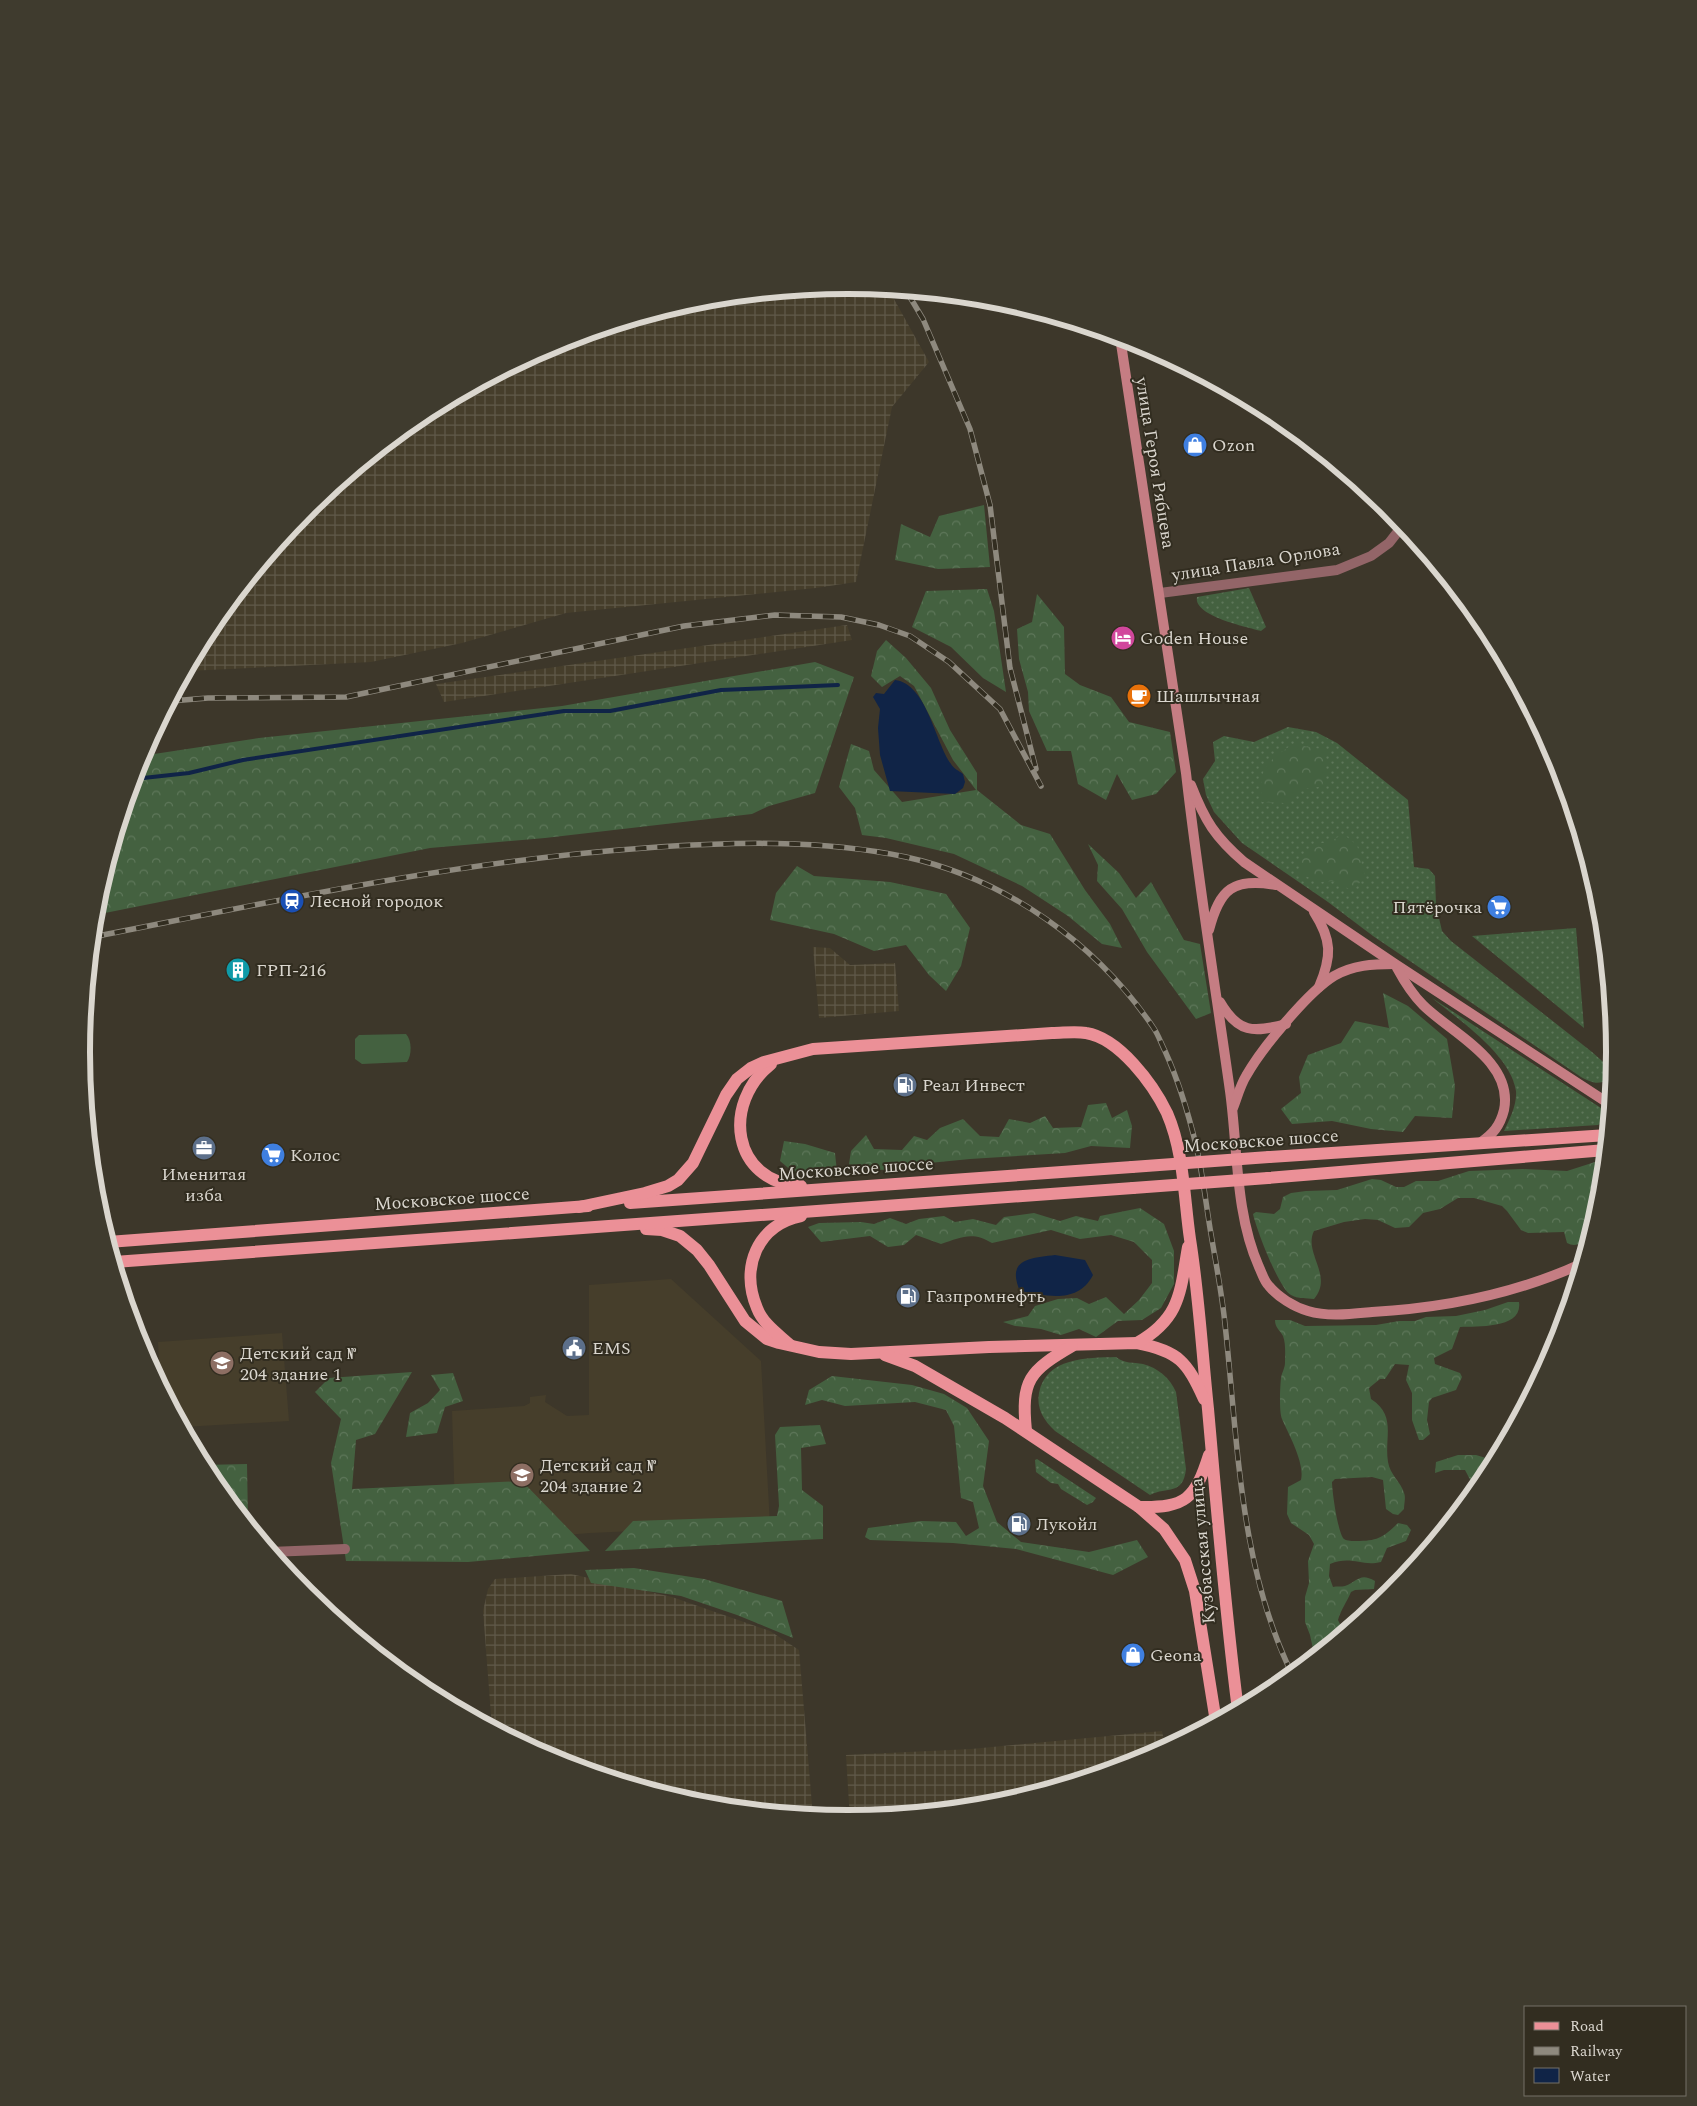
<svg xmlns="http://www.w3.org/2000/svg" width="1697" height="2106" font-family="Spectral,serif">
<defs>
<pattern id="industrial-grid" width="8" height="8" patternUnits="userSpaceOnUse" patternTransform="scale(1.25)"><rect width="8" height="8" fill="#463e2b"/><path d="M0 4h8M4 0v8" fill="none" stroke="#605949"/></pattern>
<pattern id="grass-dots" width="8" height="8" patternUnits="userSpaceOnUse" patternTransform="scale(1.25)"><rect width="8" height="8" fill="#446140"/><path d="M2 2h.1M6 6h.1" fill="none" stroke="#5e775a" stroke-width="1.8" stroke-linecap="round"/></pattern>
<pattern id="forest-crowns" width="20" height="18" patternUnits="userSpaceOnUse" patternTransform="scale(1.25)"><rect width="20" height="18" fill="#446140"/><path d="M2 6a3 3 0 1 1 6 0M12 15a3 3 0 1 1 6 0" fill="none" stroke="#5e775a"/></pattern>
</defs>
<rect width="100%" height="100%" fill="#3d372a"/>
<g fill="url(#industrial-grid)">
<path d="M 849,286 L 889,290 L 929,362 L 892,407 L 856,582 L 816,588 L 566,613 L 462,643 L 371,662 L 187,671 L 211,627 L 306,510 L 422,415 L 555,344 L 699,300 Z"/>
<path d="M 847,625 L 852,640 L 444,702 L 436,684 Z"/>
<path d="M 813,947 L 830,948 L 850,965 L 895,963 L 899,1011 L 819,1018 Z"/>
<path d="M 571,1574 L 672,1597 L 770,1631 L 799,1650 L 813,1817 L 699,1805 L 555,1762 L 492,1728 L 483,1611 L 488,1589 L 495,1579 Z"/>
<path d="M 1162,1731 L 1166,1749 L 1142,1762 L 998,1806 L 850,1820 L 846,1755 L 971,1749 Z"/>
</g>
<g fill="#463e2b">
<path d="M 671,1279 L 761,1361 L 770,1525 L 590,1533 L 456,1544 L 452,1411 L 524,1406 L 530,1403 L 530,1397 L 546,1395 L 545,1402 L 567,1416 L 589,1415 L 589,1285 Z"/>
<path d="M 282,1333 L 289,1421 L 183,1427 L 160,1385 L 158,1342 Z"/>
</g>
<g fill="url(#grass-dots)">
<path d="M 1249,588 L 1266,627 L 1261,631 C 1247,627 1193,616 1197,597 Z"/>
<path d="M 1288,727 L 1316,732 L 1337,743 L 1408,800 L 1414,867 L 1429,869 L 1435,876 L 1436,905 L 1442,931 L 1451,941 L 1592,1052 L 1610,1068 L 1608,1079 C 1598,1086 1591,1082 1581,1077 L 1373,936 L 1328,902 L 1242,843 L 1214,812 L 1206,795 L 1203,779 L 1215,761 L 1213,742 L 1224,736 L 1254,742 Z"/>
<path d="M 1576,928 L 1584,1028 L 1472,936 Z"/>
<path d="M 1432,998 L 1601,1108 L 1605,1114 L 1604,1121 L 1598,1125 L 1504,1131 C 1510,1118 1517,1105 1516,1091 C 1511,1055 1458,1019 1432,998 Z"/>
<path d="M 1116,1357 C 1125,1364 1133,1362 1143,1364 C 1158,1368 1170,1378 1176,1392 L 1186,1469 C 1183,1496 1167,1486 1150,1495 L 1055,1431 C 1044,1421 1036,1408 1039,1393 C 1046,1357 1087,1358 1116,1357 Z"/>
<path d="M 1037,1459 L 1096,1498 L 1093,1502 L 1087,1505 L 1061,1489 L 1058,1484 L 1051,1483 L 1036,1472 L 1035,1460 Z"/>
</g>
<g fill="url(#forest-crowns)">
<path d="M 984,505 L 990,567 L 938,569 L 895,560 L 901,524 L 930,537 L 939,516 Z"/>
<path d="M 987,589 L 994,611 L 1006,692 L 983,678 L 951,647 L 912,627 L 926,591 Z"/>
<path d="M 1037,594 L 1064,627 L 1065,674 L 1080,685 L 1111,697 L 1129,722 L 1170,732 L 1176,772 L 1156,794 L 1132,800 L 1117,774 L 1106,800 L 1078,784 L 1071,751 L 1047,751 L 1029,711 L 1028,692 L 1019,659 L 1017,629 L 1032,622 Z"/>
<path d="M 886,640 L 906,658 L 931,688 L 950,730 L 977,773 L 977,790 L 1021,825 L 1050,834 L 1085,890 L 1110,924 L 1122,948 L 1102,944 L 1068,916 L 1022,886 L 954,854 L 886,838 L 862,835 L 855,808 L 839,787 L 851,744 L 869,751 L 874,770 L 902,802 L 976,790 L 953,760 L 914,686 L 900,676 L 882,687 L 871,676 L 877,651 Z"/>
<path d="M 815,662 L 854,677 L 815,793 L 769,806 L 752,814 L 545,838 L 430,848 L 95,915 L 96,903 L 141,756 L 259,738 L 562,706 Z"/>
<path d="M 1293,744 L 1326,750 L 1325,786 L 1303,789 L 1284,803 L 1262,802 C 1258,767 1266,763 1293,744 Z"/>
<path d="M 1343,834 L 1357,845 L 1365,876 L 1353,891 L 1333,881 L 1320,882 L 1300,874 L 1301,858 L 1316,843 L 1328,843 Z"/>
<path d="M 1088,844 L 1119,873 L 1136,898 L 1151,882 L 1184,940 L 1200,944 L 1211,1013 L 1196,1019 L 1147,952 L 1122,909 L 1097,881 L 1098,865 Z"/>
<path d="M 797,866 L 814,876 L 890,882 L 946,894 L 970,928 L 961,966 L 946,991 L 929,975 L 906,945 L 874,951 L 834,934 L 770,920 L 776,893 Z"/>
<path d="M 1383,993 L 1408,1006 L 1447,1039 L 1455,1086 L 1452,1118 L 1415,1116 L 1403,1132 L 1371,1129 L 1332,1121 L 1292,1124 L 1281,1109 L 1301,1093 L 1299,1077 L 1308,1055 L 1341,1043 L 1355,1021 L 1389,1028 Z"/>
<path d="M 1106,1103 L 1112,1118 L 1127,1110 L 1132,1126 L 1130,1148 L 1091,1146 L 1065,1153 L 970,1159 L 919,1164 L 886,1170 L 865,1169 L 849,1164 L 851,1151 L 866,1135 L 874,1149 L 902,1150 L 914,1136 L 927,1140 L 940,1128 L 963,1119 L 980,1136 L 999,1137 L 1009,1119 L 1030,1123 L 1045,1116 L 1053,1128 L 1081,1127 L 1088,1105 Z"/>
<path d="M 784,1141 L 805,1144 L 835,1153 L 837,1172 L 793,1172 L 780,1161 Z"/>
<path d="M 1595,1162 L 1605,1162 L 1601,1203 L 1590,1238 C 1583,1242 1576,1248 1567,1243 L 1564,1232 L 1528,1233 L 1521,1230 L 1507,1211 L 1502,1206 L 1474,1198 L 1458,1198 L 1440,1209 L 1423,1213 L 1409,1227 L 1395,1228 L 1378,1220 L 1365,1219 L 1344,1222 L 1314,1231 C 1303,1253 1334,1276 1314,1299 C 1306,1298 1298,1299 1291,1295 C 1279,1289 1256,1228 1253,1214 L 1256,1212 L 1274,1214 L 1280,1209 L 1283,1197 L 1291,1193 L 1306,1191 L 1337,1190 L 1372,1179 L 1381,1180 L 1396,1187 L 1404,1187 L 1416,1181 L 1438,1181 L 1469,1171 L 1523,1169 L 1567,1171 Z"/>
<path d="M 1140,1208 L 1164,1224 L 1174,1251 L 1174,1284 L 1161,1308 L 1142,1320 L 1118,1321 L 1096,1337 L 1079,1329 L 1061,1335 L 1041,1329 L 1015,1326 L 1003,1322 L 1028,1316 L 1035,1306 L 1058,1299 L 1077,1298 L 1089,1304 L 1106,1297 L 1124,1314 L 1139,1300 L 1152,1283 L 1152,1260 L 1134,1242 L 1111,1235 L 1080,1239 L 1051,1230 L 992,1243 C 973,1231 961,1237 941,1244 L 916,1235 L 904,1245 L 888,1247 L 870,1236 L 821,1242 L 808,1227 L 819,1223 L 861,1222 L 874,1224 L 890,1218 L 906,1224 L 919,1219 L 944,1216 L 955,1222 L 973,1219 L 996,1225 L 1004,1217 L 1034,1213 L 1060,1221 L 1076,1216 L 1098,1221 L 1100,1216 Z"/>
<path d="M 1508,1302 L 1519,1302 C 1523,1329 1478,1326 1460,1327 L 1452,1349 L 1434,1358 L 1435,1364 L 1460,1373 L 1462,1377 L 1456,1390 L 1432,1398 L 1429,1402 L 1427,1420 L 1430,1434 L 1423,1440 L 1419,1440 L 1412,1420 L 1412,1393 L 1406,1380 L 1409,1365 L 1395,1364 L 1385,1379 L 1380,1379 L 1369,1388 L 1371,1399 C 1397,1416 1384,1437 1388,1462 C 1390,1475 1401,1482 1404,1493 C 1406,1497 1404,1504 1404,1509 L 1398,1515 L 1393,1514 L 1386,1509 L 1383,1480 L 1372,1477 L 1335,1479 L 1332,1482 C 1332,1491 1338,1534 1344,1539 C 1347,1541 1353,1541 1356,1541 C 1377,1541 1383,1538 1398,1523 L 1407,1525 L 1411,1530 L 1406,1541 L 1387,1548 L 1381,1562 C 1361,1567 1352,1555 1330,1564 L 1329,1576 L 1333,1587 C 1336,1586 1342,1587 1345,1586 C 1358,1581 1360,1572 1375,1581 L 1374,1589 L 1355,1590 L 1351,1592 C 1347,1602 1341,1609 1338,1620 L 1341,1626 C 1349,1625 1353,1619 1361,1620 L 1317,1656 L 1313,1649 L 1310,1635 L 1305,1622 L 1305,1597 L 1309,1583 L 1308,1561 L 1314,1544 L 1309,1535 L 1291,1523 L 1287,1514 L 1288,1487 L 1301,1480 C 1305,1463 1289,1435 1282,1419 C 1279,1412 1280,1387 1281,1378 C 1282,1372 1285,1368 1285,1363 C 1285,1355 1286,1344 1283,1336 C 1280,1330 1275,1328 1275,1320 L 1290,1320 L 1305,1326 L 1376,1325 L 1399,1321 L 1415,1321 L 1426,1317 L 1456,1316 L 1485,1310 Z"/>
<path d="M 412,1372 L 375,1434 L 356,1440 L 352,1489 L 522,1481 L 590,1551 L 468,1562 L 346,1561 L 331,1463 L 341,1419 L 315,1392 L 329,1378 Z"/>
<path d="M 453,1373 L 463,1401 L 445,1407 L 437,1433 L 406,1437 L 410,1413 L 428,1403 L 440,1390 L 431,1375 Z"/>
<path d="M 832,1376 L 912,1385 L 944,1394 L 967,1408 L 989,1441 L 983,1486 L 997,1522 L 1021,1542 L 1089,1552 L 1137,1540 L 1148,1557 L 1113,1575 L 1016,1549 L 953,1543 L 870,1540 L 865,1537 L 868,1528 L 921,1521 L 956,1522 L 966,1536 L 979,1528 L 973,1502 L 961,1498 L 954,1426 L 946,1410 L 915,1402 L 845,1406 L 822,1400 L 805,1405 L 809,1390 Z"/>
<path d="M 820,1425 L 826,1444 L 801,1448 L 802,1490 L 823,1506 L 823,1539 L 605,1551 L 633,1521 L 777,1516 L 779,1506 L 775,1435 L 780,1427 Z"/>
<path d="M 1458,1455 L 1476,1455 L 1486,1458 L 1492,1468 L 1476,1491 L 1465,1470 L 1444,1470 L 1435,1473 L 1436,1462 Z"/>
<path d="M 247,1464 L 248,1519 L 250,1525 L 273,1542 L 270,1551 L 210,1479 L 203,1465 Z"/>
<path d="M 634,1568 L 704,1579 L 782,1601 L 793,1638 L 737,1615 L 681,1596 L 591,1583 L 585,1570 Z"/>
</g>
<path fill="#446140" d="M 406,1034 C 412,1040 412,1055 407,1062 L 362,1064 L 355,1059 L 355,1039 L 359,1035 Z"/>
<g fill="#102447">
<path d="M 895,680 C 927,684 935,742 951,764 C 953,768 959,771 963,774 L 965,782 L 963,788 L 955,794 L 890,791 L 880,755 L 878,728 L 880,709 L 873,697 L 876,693 L 884,694 Z"/>
<path d="M 1055,1255 L 1085,1260 L 1093,1275 C 1078,1304 1048,1296 1020,1291 C 1006,1259 1030,1258 1055,1255 Z"/>
</g>
<g fill="none" stroke-linecap="round" stroke-linejoin="round">
<path stroke="#102447" stroke-width="4" d="M 134,779 L 189,773 L 243,760 L 564,711 L 610,711 L 721,690 L 838,685"/>
<g stroke="#936568" stroke-width="10">
<path d="M 1160,593 L 1337,570 L 1371,556 L 1389,543 L 1403,525"/>
<path d="M 270,1552 L 345,1549"/>
</g>
<g stroke="#c57d83" stroke-width="10">
<path d="M 1120,337 L 1186,773 C 1198,879 1215,985 1230,1091 C 1238,1149 1235,1213 1259,1267 C 1262,1273 1264,1281 1269,1286 C 1278,1297 1294,1307 1308,1311 C 1328,1317 1351,1314 1372,1312 C 1445,1308 1516,1294 1583,1263"/>
<path d="M 1191,785 C 1205,821 1215,837 1244,862 L 1395,964 L 1611,1105"/>
<path d="M 1314,912 C 1332,940 1332,956 1319,987"/>
<path d="M 1209,930 C 1220,888 1233,878 1276,885"/>
<path d="M 1397,968 C 1404,981 1412,994 1423,1005 C 1451,1033 1514,1061 1504,1110 C 1500,1126 1493,1134 1480,1143"/>
<path d="M 1220,1002 C 1238,1033 1253,1033 1286,1024"/>
<path d="M 1233,1108 C 1237,1098 1240,1086 1246,1076 C 1261,1049 1308,992 1334,976 C 1353,965 1373,964 1394,964"/>
</g>
<g stroke="#eb9097" stroke-width="12">
<path d="M 771,1064 C 722,1103 731,1182 801,1186"/>
<path d="M 1269,1157 L 1608,1135"/>
<path d="M 1268,1178 L 1606,1150"/>
<path d="M 630,1203 L 1132,1167"/>
<path d="M 579,1207 L 645,1193 L 668,1186 L 678,1180 L 693,1163 L 726,1095 L 737,1079 L 751,1068 L 764,1062 L 813,1049 L 1052,1033 C 1063,1033 1075,1031 1086,1033 C 1119,1038 1153,1084 1167,1113 C 1184,1152 1184,1198 1190,1239 C 1199,1296 1202,1352 1208,1409 C 1217,1510 1225,1610 1238,1710"/>
<path d="M 646,1229 L 662,1230 L 680,1236 L 697,1250 L 709,1265 L 745,1321 L 767,1339 L 779,1343 L 819,1352 L 851,1354 L 989,1347 L 1137,1343 C 1179,1351 1187,1362 1204,1399"/>
<path d="M 108,1242 L 588,1206"/>
<path d="M 114,1262 L 1133,1188"/>
<path d="M 1137,1343 C 1181,1318 1180,1292 1188,1247"/>
<path d="M 790,1345 C 778,1334 763,1324 757,1308 C 740,1268 757,1225 801,1216"/>
<path d="M 885,1355 L 915,1366 L 1005,1418 L 1139,1507 L 1164,1529 L 1185,1560 L 1195,1591 L 1216,1722"/>
<path d="M 1026,1431 C 1021,1380 1029,1371 1072,1346"/>
<path d="M 1139,1507 C 1186,1508 1195,1499 1209,1455"/>
</g>
<defs>
<g id="rail">
<path d="M 907,292 L 923,319 L 970,429 L 990,505 L 1010,668 L 1036,769"/>
<path d="M 171,701 L 208,698 L 346,697 L 684,626 L 775,615 L 841,617 L 879,625 L 910,636 L 949,662 L 1000,709 L 1041,786"/>
<path d="M 93,937 C 276,901 458,861 645,848 C 731,842 821,839 906,857 C 1006,879 1096,943 1153,1027 C 1158,1034 1161,1043 1165,1051 C 1179,1082 1188,1112 1196,1145 C 1203,1175 1206,1205 1211,1234 C 1216,1264 1222,1294 1225,1324 C 1238,1442 1239,1567 1293,1676"/>
</g>
</defs>
<use href="#rail" stroke="#8e897e" stroke-width="5.5"/>
<use href="#rail" stroke="#322d20" stroke-width="4" stroke-dasharray="11" stroke-linecap="butt"/>
<g stroke="#eb9097" stroke-width="12">
<path d="M 1132,1167 L 1269,1157"/>
<path d="M 1133,1188 L 1268,1178"/>
</g>
</g>
<defs>
<symbol id="shop-disc" viewBox="-11 -11 22 22"><circle r="9.5" fill="#3f7fe0" stroke="#322d20"/><path d="M-5-2.5h2.3a2.7 3.5 0 0 1 5.4 0H5L5.5 6h-11ZM-1.5-2.5h3a1.5 2.3 0 0 0-3 0Z" fill="#fff"/></symbol>
<symbol id="hotel-disc" viewBox="-11 -11 22 22"><circle r="9.5" fill="#d1479c" stroke="#322d20"/><path d="M-6-4.5h1.5V1H6V5H4.5V3h-9V5H-6ZM-4 0a1.8 1.8 0 1 1 3.6 0ZM.5 0V-2.5h3Q6-2.5 6 0Z" fill="#fff"/></symbol>
<symbol id="cafe-disc" viewBox="-11 -11 22 22"><circle r="9.5" fill="#e8710a" stroke="#322d20"/><path d="M-5.5-4.5H6V0H3Q3 3.5 0 3.5H-2.5Q-5.5 3.5-5.5 0ZM3-3.2v2h1.7v-2ZM-6 4.5H4V6H-6Z" fill="#fff"/></symbol>
<symbol id="station-disc" viewBox="-11 -11 22 22"><circle r="9.5" fill="#1a4fb4" stroke="#322d20"/><path d="M-3-6H3Q5-6 5-4V2Q5 4 3 4L4.5 6H3L1.5 4h-3L-3 6H-4.5L-3 4Q-5 4-5 2V-4Q-5-6-3-6ZM-3.5-4v3h7v-3ZM-3.5 1v1.5H-2V1ZM2 1v1.5H3.5V1Z" fill="#fff"/></symbol>
<symbol id="supermarket-disc" viewBox="-11 -11 22 22"><circle r="9.5" fill="#3f7fe0" stroke="#322d20"/><path d="M-6-5.5h2.5l.6 2H6L4.5 2H-2.5L-4.4-4H-6ZM-1.5 3.2a1.3 1.3 0 1 0 .1 0ZM3 3.2a1.3 1.3 0 1 0 .1 0Z" fill="#fff"/></symbol>
<symbol id="building-disc" viewBox="-11 -11 22 22"><circle r="9.5" fill="#0f9aa8" stroke="#322d20"/><path d="M-4-6H4V6H1V3H-1V6H-4ZM-2.5-4.3h1.7v1.8h-1.7ZM.8-4.3h1.7v1.8H.8ZM-2.5-1h1.7V.8h-1.7ZM.8-1h1.7V.8H.8Z" fill="#fff"/></symbol>
<symbol id="fuel-disc" viewBox="-11 -11 22 22"><circle r="9.5" fill="#5c6f8a" stroke="#322d20"/><path d="M-5.5-6h7V0h2V4h1.3V-2.5L3-4.5l.8-.8L6-3V5H2.5V1h-1V6h-7ZM-4.2-4.7v3.2H.2V-4.7Z" fill="#fff"/></symbol>
<symbol id="office-disc" viewBox="-11 -11 22 22"><circle r="9.5" fill="#5c6f8a" stroke="#322d20"/><path d="M-6-3h4V-5.5h4V-3h4V5H-6ZM-1-4.5V-3h2v-1.5ZM-6 0V1H6V0Z" fill="#fff"/></symbol>
<symbol id="civic-disc" viewBox="-11 -11 22 22"><circle r="9.5" fill="#5c6f8a" stroke="#322d20"/><path d="M-.6-6.5H3V-4.5H.6V-3L4-1V1h2V6H-6V1h2V-1L-.6-3ZM-1.2 2.5V6h2.4V2.5Z" fill="#fff"/></symbol>
<symbol id="school-disc" viewBox="-11 -11 22 22"><circle r="9.5" fill="#8d6e63" stroke="#322d20"/><path d="M0-5L7-2L0 1L-7-2ZM-4 1L0 2.5L4 1V4Q0 6-4 4Z" fill="#fff"/></symbol>
</defs>
<g fill-rule="evenodd">
<use href="#shop-disc" x="1181" y="431" width="28" height="28"/>
<use href="#hotel-disc" x="1109" y="624" width="28" height="28"/>
<use href="#cafe-disc" x="1125" y="682" width="28" height="28"/>
<use href="#station-disc" x="278" y="887" width="28" height="28"/>
<use href="#supermarket-disc" x="1485" y="893" width="28" height="28"/>
<use href="#building-disc" x="224" y="956" width="28" height="28"/>
<use href="#fuel-disc" x="891" y="1071" width="28" height="28"/>
<use href="#office-disc" x="190" y="1134" width="28" height="28"/>
<use href="#supermarket-disc" x="259" y="1141" width="28" height="28"/>
<use href="#fuel-disc" x="894" y="1282" width="28" height="28"/>
<use href="#civic-disc" x="560" y="1334" width="28" height="28"/>
<use href="#school-disc" x="208" y="1349" width="28" height="28"/>
<use href="#school-disc" x="508" y="1461" width="28" height="28"/>
<use href="#fuel-disc" x="1005" y="1510" width="28" height="28"/>
<use href="#shop-disc" x="1119" y="1641" width="28" height="28"/>
</g>
<g text-anchor="middle" dominant-baseline="central" stroke-width="4" stroke-linejoin="round" paint-order="stroke">
<g font-size="18" fill="#dad6ce" stroke="#322d20" text-anchor="start">
<text x="1212" y="445">Ozon</text>
<text x="1140" y="638">Goden House</text>
<text x="1156" y="696">Шашлычная</text>
<text x="310" y="901">Лесной городок</text>
<text x="1482" y="907" text-anchor="end">Пятёрочка</text>
<text x="256" y="970">ГРП-216</text>
<text x="922" y="1085">Реал Инвест</text>
<text x="290" y="1155">Колос</text>
<text x="204" y="1174" text-anchor="middle">Именитая<tspan x="204" dy="21">изба</tspan></text>
<text x="926" y="1296">Газпромнефть</text>
<text x="592" y="1348">EMS</text>
<text x="240" y="1353">Детский сад №<tspan x="240" dy="21">204 здание 1</tspan></text>
<text x="540" y="1465">Детский сад №<tspan x="540" dy="21">204 здание 2</tspan></text>
<text x="1036" y="1524">Лукойл</text>
<text x="1150" y="1655">Geona</text>
</g>
<g font-size="18" fill="#dad6ce" stroke="#322d20">
<text transform="translate(1155 463) rotate(81)">улица Героя Рябцева</text>
<text transform="translate(1256 562) rotate(-9)">улица Павла Орлова</text>
<text transform="translate(1261 1141) rotate(-4)">Московское шоссе</text>
<text transform="translate(856 1169) rotate(-4)">Московское шоссе</text>
<text transform="translate(452 1199) rotate(-4)">Московское шоссе</text>
<text transform="translate(1203 1551) rotate(-95)">Кузбасская улица</text>
</g>
</g>
<path d="M0 0H1697V2106H0ZM90 1052a758 758 0 1 1 1516 0a758 758 0 1 1-1516 0Z" fill="#3f3b2e" fill-rule="evenodd"/>
<path fill="none" stroke="#dad6ce" stroke-width="6" d="M90 1052a758 758 0 1 1 1516 0a758 758 0 1 1-1516 0Z"/>
<rect x="1524" y="2006" width="162" height="90" fill="#322d20" stroke="#757166"/>
<rect x="1534" y="2022" width="25" height="8" fill="#eb9097" stroke="#757166"/>
<text x="1570" y="2031" font-size="15" fill="#dad6ce">Road</text>
<rect x="1534" y="2047" width="25" height="8" fill="#8e897e" stroke="#757166"/>
<text x="1570" y="2056" font-size="15" fill="#dad6ce">Railway</text>
<rect x="1534" y="2068" width="25" height="15" fill="#102447" stroke="#757166"/>
<text x="1570" y="2081" font-size="15" fill="#dad6ce">Water</text>
</svg>
